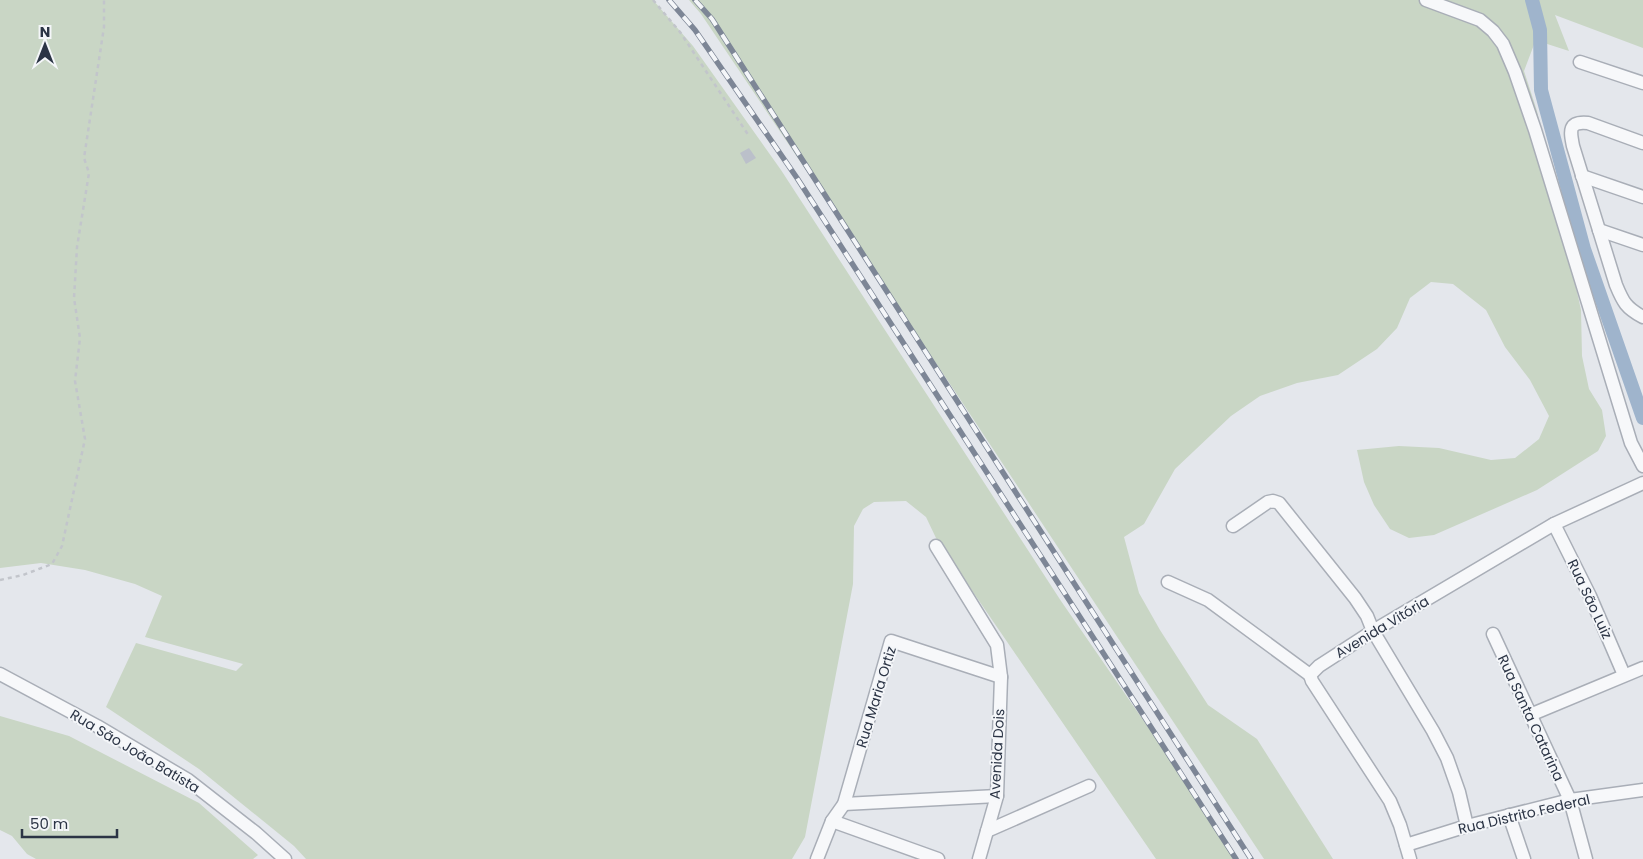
<svg xmlns="http://www.w3.org/2000/svg" width="1643" height="859" font-family="Poppins,sans-serif">
<rect width="100%" height="100%" fill="#e4e7ec"/>
<g fill="#c9d6c5">
<path d="M 0,0 L 653,0 L 693,46 L 781,170 L 1061,601 L 1239,859 L 1156,859 L 936,538 L 926,517 L 906,501 L 874,502 L 863,509 L 854,526 L 853,584 L 805,837 L 792,859 L 306,859 L 294,846 L 199,769 L 106,707 L 136,643 L 236,671 L 243,664 L 145,637 L 162,596 L 135,584 L 85,570 L 41,563 L 0,568 Z"/>
<path d="M 689,0 L 1643,0 L 1643,48 L 1555,15 L 1569,51 L 1541,42 L 1535,42 L 1524,71 L 1537,111 L 1581,310 L 1582,356 L 1589,389 L 1602,410 L 1606,436 L 1598,451 L 1537,490 L 1434,535 L 1409,538 L 1390,529 L 1374,505 L 1364,482 L 1357,450 L 1399,446 L 1439,448 L 1491,460 L 1515,458 L 1539,439 L 1549,416 L 1530,380 L 1505,347 L 1486,310 L 1453,284 L 1431,282 L 1410,298 L 1397,328 L 1377,349 L 1338,375 L 1297,383 L 1260,396 L 1231,416 L 1175,469 L 1144,524 L 1124,537 L 1139,593 L 1160,630 L 1208,705 L 1257,739 L 1333,859 L 1264,859 L 950,384 L 701,14 Z"/>
<path d="M 0,716 L 69,736 L 199,803 L 258,855 L 253,859 L 36,859 L 27,854 L 12,836 L 0,830 Z"/>
</g>
<g fill="none" stroke-linecap="round" stroke-linejoin="round">
<path stroke="#9fb4cc" stroke-width="14" d="M 1532,0 L 1540,30 L 1541,90 L 1548,116 L 1584,249 L 1643,418"/>
</g>
<path fill="#bbc0ca" d="M 749,148 L 756,158 L 746,164 L 740,153 Z"/>
<g fill="none" stroke-linecap="round" stroke-linejoin="round">
<defs>
<g id="street">
<path d="M 1426,0 L 1480,20 L 1493,31 L 1503,44 L 1515,72 L 1535,130 L 1631,443 L 1643,466"/>
<path d="M 1580,62 L 1643,83"/>
<path d="M 1643,143 L 1588,123 C 1568,121 1570,131 1573,146 L 1616,285 C 1623,302 1626,308 1643,317"/>
<path d="M 1582,176 L 1643,197"/>
<path d="M 1599,230 L 1643,245"/>
<path d="M 1554,524 L 1590,596 L 1624,675"/>
<path d="M 1233,526 L 1268,502 L 1273,501 L 1279,503 L 1355,598 L 1367,616 L 1373,631 L 1433,731 L 1447,758 L 1459,792 L 1467,826"/>
<path d="M 936,546 L 997,645 L 1001,677 L 997,796 L 979,859"/>
<path d="M 1168,582 L 1208,600 L 1310,675"/>
<path d="M 1493,634 L 1570,800 L 1586,859"/>
<path d="M 0,674 L 97,726 L 188,780 L 256,833 L 285,859"/>
<path d="M 1310,675 L 1319,666 L 1373,631 L 1554,524 L 1643,483"/>
<path d="M 1310,675 L 1312,681 L 1390,801 L 1400,825 L 1410,859"/>
<path d="M 1530,715 L 1643,668"/>
<path d="M 844,804 L 997,796"/>
<path d="M 1509,815 L 1524,859"/>
<path d="M 832,821 L 938,859"/>
<path d="M 987,831 L 1089,786"/>
<path d="M 1406,845 L 1467,826 L 1570,800 L 1643,790"/>
<path d="M 817,859 L 832,821 L 844,804 L 891,641 L 1001,677"/>
</g>
</defs>
<use href="#street" stroke="#a9aeb7" stroke-width="15"/>
<g stroke="#c2c5cb" stroke-width="2.5" stroke-dasharray="4 4" stroke-linecap="butt">
<path d="M 653,0 L 680,32 L 749,136"/>
<path d="M 0,580 L 23,575 L 52,564 L 62,546 L 85,439 L 75,381 L 80,338 L 74,298 L 77,247 L 89,173 L 84,158 L 104,27 L 104,0"/>
</g>
<use href="#street" stroke="#f7f8fa" stroke-width="12"/>
<defs>
<g id="rail">
<path d="M 669,0 L 695,30 L 797,178 L 1236,859"/>
<path d="M 695,0 L 712,19 L 1251,859"/>
</g>
</defs>
<use href="#rail" stroke="#7d8696" stroke-width="5.5"/>
<use href="#rail" stroke="#f4f6f9" stroke-width="4" stroke-dasharray="11" stroke-linecap="butt"/>
</g>
<g text-anchor="middle" dominant-baseline="central" stroke-width="4" stroke-linejoin="round" paint-order="stroke">
<g font-size="14" fill="#2b3445" stroke="#f4f6f9">
<text transform="translate(1590 599) rotate(65)">Rua São Luiz</text>
<text transform="translate(1382 627) rotate(-31)">Avenida Vitória</text>
<text transform="translate(876 697) rotate(-73)">Rua Maria Ortiz</text>
<text transform="translate(1531 718) rotate(65)">Rua Santa Catarina</text>
<text transform="translate(135 751) rotate(31)">Rua São João Batista</text>
<text transform="translate(997 754) rotate(-87)">Avenida Dois</text>
<text transform="translate(1524 814) rotate(-13)">Rua Distrito Federal</text>
</g>
</g>
<g transform="translate(45 45)" stroke="#f4f6f9" stroke-width="4" paint-order="stroke">
<path d="M0-4L9 19L0 12L-9 19Z" fill="#2b3445"/>
<text y="-8" font-size="14" font-weight="bold" text-anchor="middle" fill="#2b3445">N</text>
</g>
<path d="M22 829v8h95v-8" fill="none" stroke="#2b3445" stroke-width="2.5"/>
<text x="30" y="829" font-size="15" fill="#2b3445" stroke="#f4f6f9" stroke-width="4" paint-order="stroke">50 m</text>
</svg>
